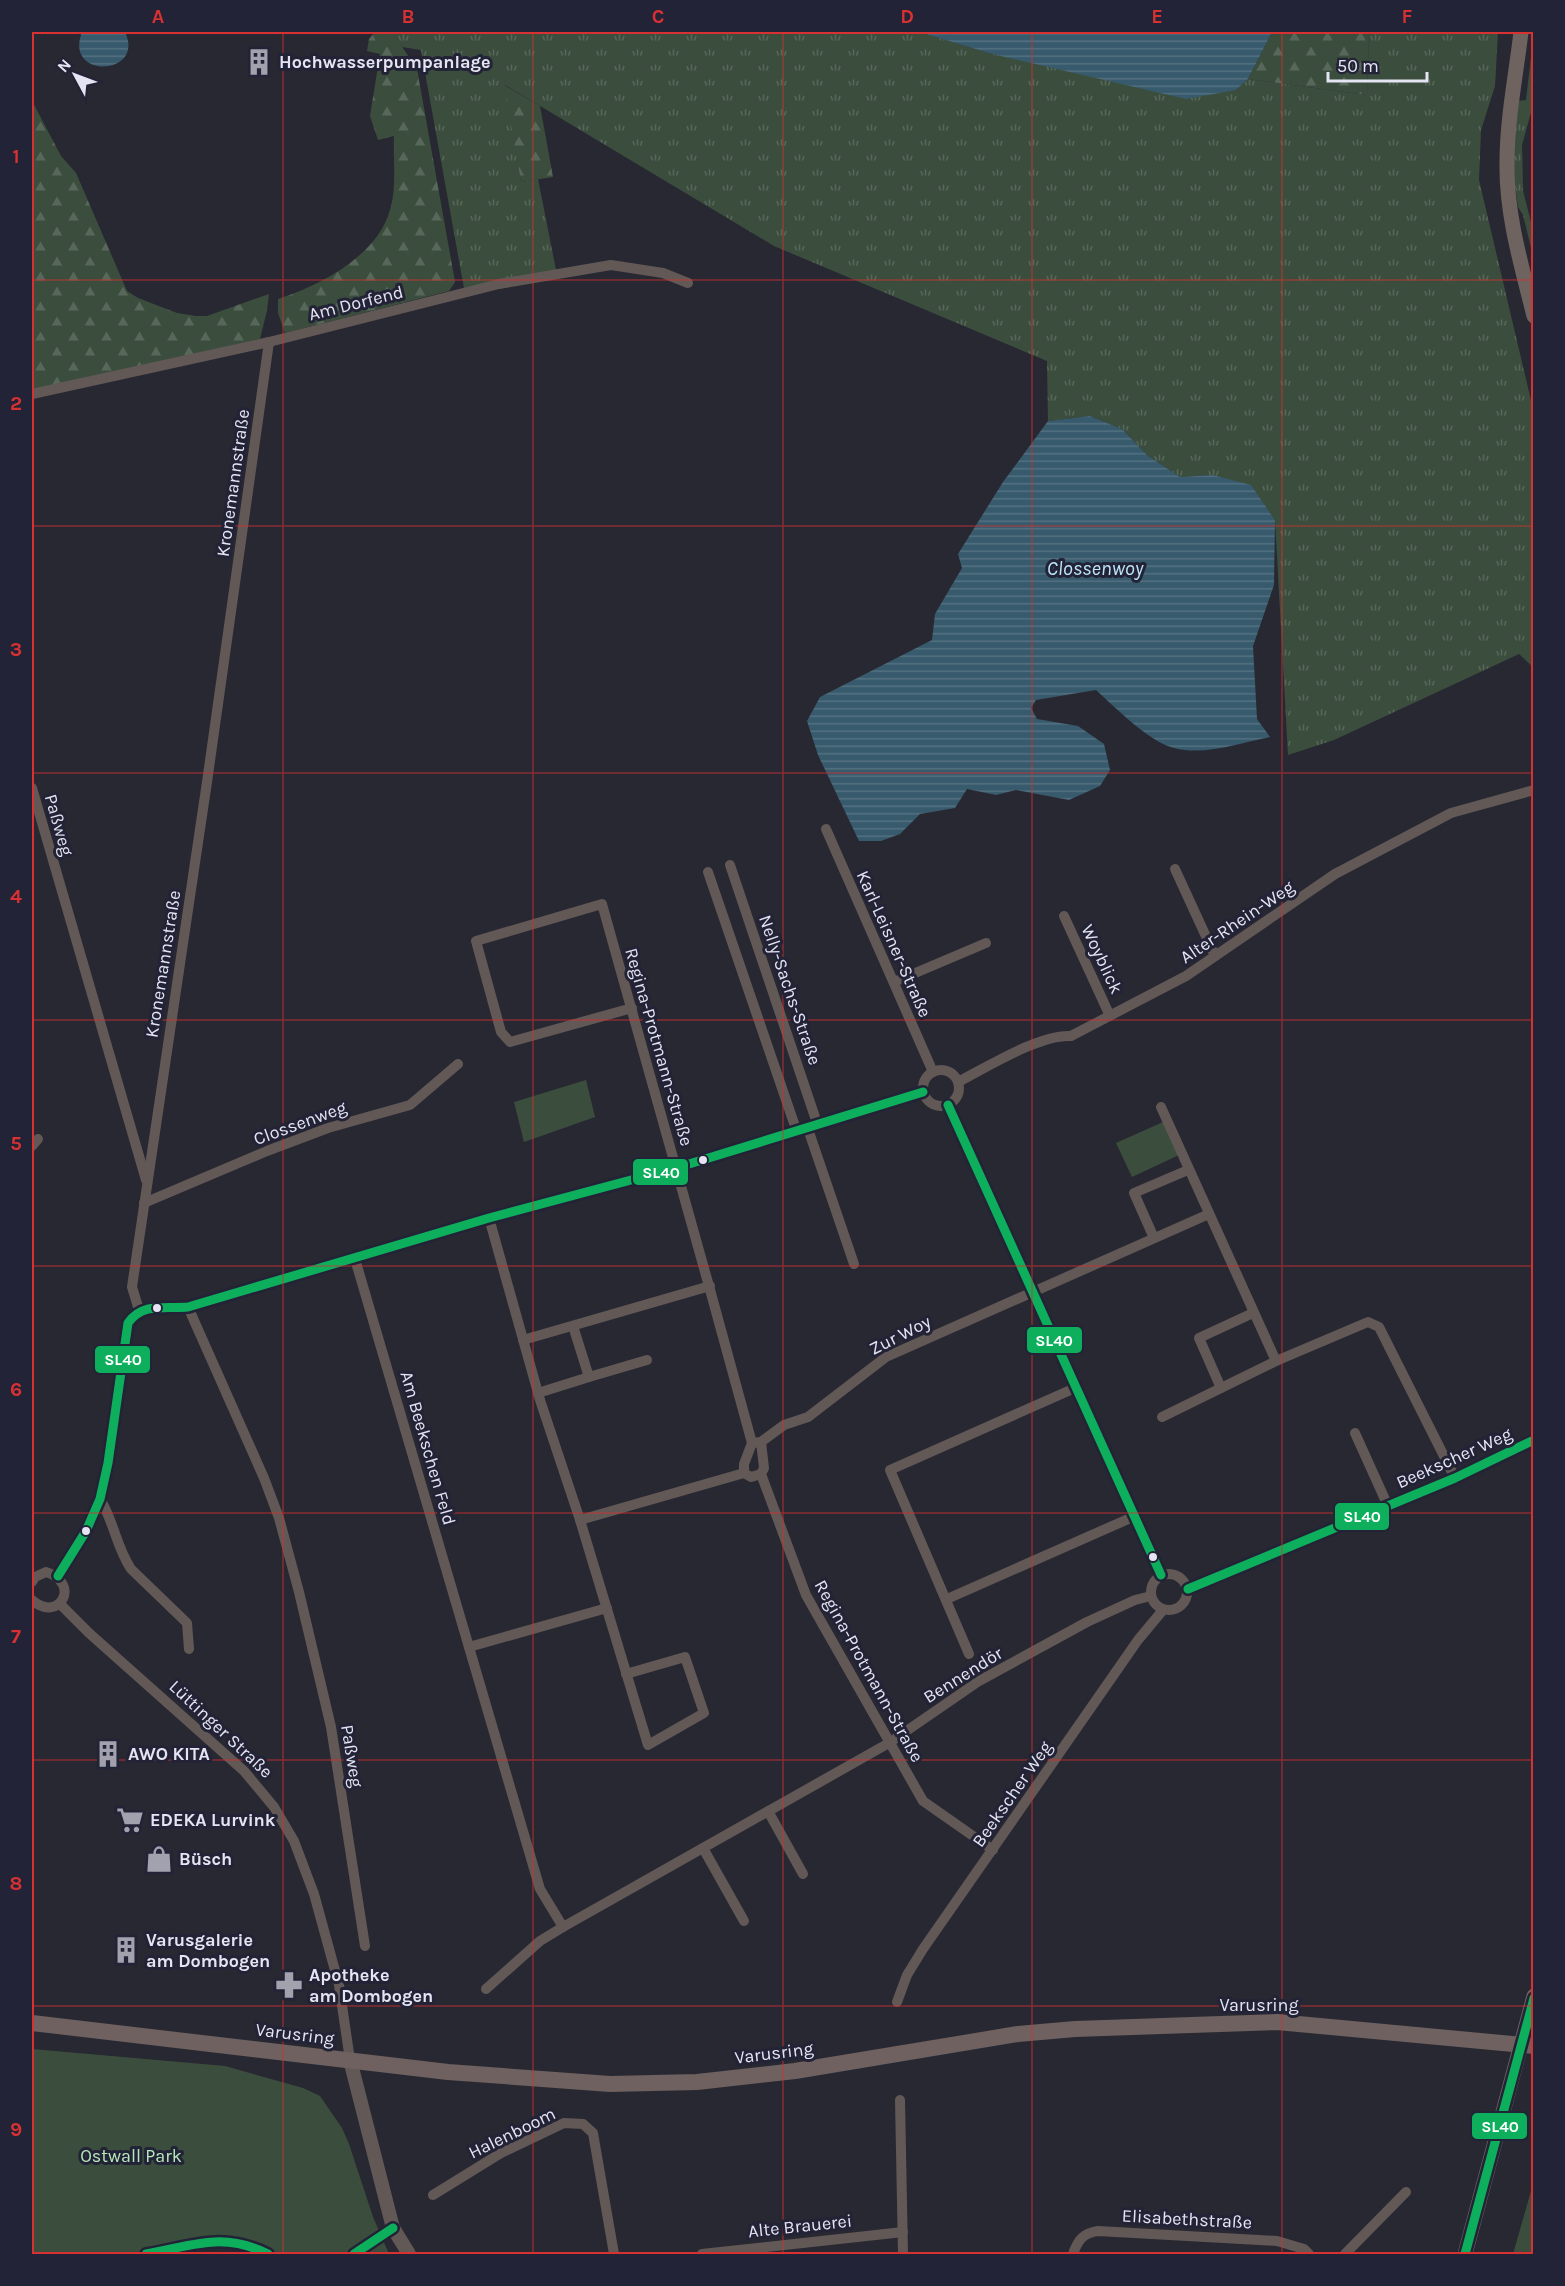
<svg xmlns="http://www.w3.org/2000/svg" width="1565" height="2286" font-family="Karla,sans-serif">
<defs>
<pattern id="grass-tufts" width="24" height="20" patternUnits="userSpaceOnUse" patternTransform="scale(1.5)"><rect width="24" height="20" fill="#3b4e3d"/><path d="M3 7l-1-3M5 7V3M7 7l1-3M15 17l-1-3M17 17v-4M19 17l1-3" fill="none" stroke="#57675a"/></pattern>
<pattern id="forest-firs" width="22" height="20" patternUnits="userSpaceOnUse" patternTransform="scale(1.5)"><rect width="22" height="20" fill="#3b4e3d"/><path d="M5 1l3.5 6h-7zM16 11l3.5 6h-7z" fill="#57675a"/></pattern>
<pattern id="water-rules" width="6" height="5" patternUnits="userSpaceOnUse" patternTransform="scale(1.5)"><rect width="6" height="5" fill="#375a6c"/><path d="M0 2.5h6" fill="none" stroke="#547281"/></pattern>
</defs>
<rect width="100%" height="100%" fill="#282832"/>
<g fill="url(#grass-tufts)">
<path d="M 392,32 L 919,32 L 992,54 L 1236,90 L 1248,79 L 1367,95 L 1369,32 L 1498,32 L 1495,86 L 1481,130 L 1479,180 L 1533,409 L 1533,667 L 1519,654 L 1334,740 L 1288,755 L 1275,520 L 1251,486 L 1213,475 L 1180,477 L 1147,455 L 1122,429 L 1090,416 L 1048,421 L 1047,361 L 774,246 L 505,85 L 521,182 L 538,179 L 556,270 L 464,288 L 421,50 L 402,47 Z"/>
<path d="M 1533,40 L 1533,105 L 1522,145 L 1523,191 L 1533,230 L 1533,256 L 1523,215 L 1518,207 L 1514,179 L 1513,141 L 1519,101 L 1526,100 Z"/>
</g>
<g fill="url(#forest-firs)">
<path d="M 375,32 L 392,32 L 417,69 L 455,282 L 449,291 L 285,333 L 278,313 L 278,299 C 320,286 378,255 390,210 C 397,187 393,159 394,136 L 378,140 L 370,116 L 380,54 L 367,51 L 369,39 Z"/>
<path d="M 1272,32 L 1369,32 L 1367,95 L 1248,79 Z"/>
<path d="M 504,85 L 540,106 L 553,177 L 521,182 Z"/>
<path d="M 32,101 L 61,156 L 76,173 L 127,291 L 138,298 L 177,313 L 196,316 L 207,316 L 269,294 L 267,310 L 260,339 L 32,390 Z"/>
</g>
<g fill="#3b4e3d">
<path d="M 586,1080 L 595,1117 L 524,1142 L 514,1102 Z"/>
<path d="M 1163,1122 L 1179,1155 L 1132,1177 L 1116,1143 Z"/>
<path d="M 32,2049 L 225,2066 L 303,2088 L 320,2096 L 342,2128 L 349,2144 L 373,2217 L 389,2254 L 268,2254 L 234,2240 L 147,2254 L 32,2254 Z"/>
<path d="M 1533,2184 L 1533,2254 L 1513,2254 Z"/>
</g>
<g fill="url(#water-rules)">
<path d="M 82,32 L 125,32 C 146,76 63,80 82,32 Z"/>
<path d="M 919,32 L 1272,32 L 1248,79 L 1236,90 L 1186,99 L 992,54 Z"/>
<path d="M 1090,416 L 1122,429 L 1147,455 L 1180,477 L 1213,475 L 1251,485 L 1275,520 L 1274,585 L 1253,646 L 1257,719 L 1270,737 C 1240,743 1205,756 1174,748 C 1149,742 1115,707 1096,690 L 1036,700 L 1031,708 L 1037,719 L 1078,726 L 1104,744 L 1110,770 L 1100,786 L 1069,800 L 1016,790 L 996,795 L 967,789 L 955,808 L 920,814 L 900,834 L 881,841 L 859,841 L 818,755 L 807,721 L 820,697 L 932,640 L 935,614 L 962,568 L 958,554 L 1003,482 L 1048,421 Z"/>
</g>
<g fill="none" stroke-linecap="round" stroke-linejoin="round">
<g stroke="#625856" stroke-width="10">
<path d="M 32,394 L 269,342 L 499,284 L 611,265 L 663,273 L 688,283"/>
<path d="M 32,788 L 146,1180"/>
<path d="M 826,829 L 933,1072"/>
<path d="M 730,865 L 818,1126"/>
<path d="M 1175,869 L 1215,956"/>
<path d="M 708,872 L 797,1132"/>
<path d="M 1064,916 L 1110,1016"/>
<path d="M 894,982 L 986,943"/>
<path d="M 632,1008 L 510,1042 L 501,1032 L 476,941 L 602,904 C 653,1083 703,1263 752,1443"/>
<circle cx="941" cy="1088" r="18"/>
<path d="M 958,1082 C 987,1067 1040,1034 1071,1036 L 1186,976 L 1335,874 L 1451,813 L 1534,790"/>
<path d="M 948,1105 L 1161,1575"/>
<path d="M 1161,1107 L 1276,1361"/>
<path d="M 808,1129 L 854,1264"/>
<path d="M 32,1146 L 38,1139"/>
<path d="M 144,1203 L 267,1151 L 328,1128 L 410,1105 L 458,1064"/>
<path d="M 489,1218 L 540,1400 L 580,1520 L 648,1745 L 704,1713 L 685,1657 L 626,1674"/>
<path d="M 1154,1238 L 1134,1193 L 1188,1170"/>
<path d="M 355,1259 L 540,1889 L 563,1927"/>
<path d="M 188,1307 L 264,1478 L 279,1518 L 299,1592 L 331,1727 L 365,1946"/>
<path d="M 139,1310 L 132,1287 L 207,782 L 269,342"/>
<path d="M 523,1340 L 710,1286"/>
<path d="M 589,1377 L 647,1360"/>
<path d="M 1221,1388 L 1199,1338 L 1253,1313"/>
<path d="M 538,1393 L 589,1377 L 573,1326"/>
<path d="M 1162,1417 L 1276,1361 L 1368,1322 L 1379,1327 L 1455,1478"/>
<path d="M 1355,1433 L 1388,1506"/>
<path d="M 761,1442 L 784,1425 L 808,1417 L 886,1357 L 1209,1214"/>
<path d="M 761,1474 L 751,1477 L 744,1473 L 744,1464 L 752,1443 L 761,1442 L 764,1468 L 761,1474 L 806,1595 L 923,1801 L 993,1850"/>
<path d="M 100,1499 C 114,1521 116,1547 131,1569 L 187,1623 L 189,1649"/>
<path d="M 580,1520 L 744,1473"/>
<circle cx="1169" cy="1592" r="18"/>
<path d="M 58,1576 L 86,1531 L 100,1499 L 108,1463 L 128,1323 C 140,1299 167,1310 188,1307 L 489,1218 L 676,1168 L 923,1092"/>
<path d="M 32,1582 L 35,1577 L 46,1572 C 82,1583 59,1624 32,1600"/>
<path d="M 1188,1589 L 1455,1478 L 1534,1440"/>
<path d="M 947,1599 L 1135,1516"/>
<path d="M 60,1604 L 89,1633 L 244,1771 L 274,1807 L 294,1841 L 314,1894 L 339,1985 L 350,2060"/>
<path d="M 469,1647 L 607,1608"/>
<path d="M 969,1654 L 890,1470 L 1075,1388"/>
<path d="M 768,1811 L 803,1874"/>
<path d="M 703,1848 L 744,1921"/>
<path d="M 486,1989 L 540,1941 L 563,1927 L 889,1743 L 979,1681 L 1087,1622 L 1135,1600 L 1151,1596"/>
<path d="M 897,2002 L 907,1975 L 923,1949 L 1138,1640 L 1163,1610"/>
<path d="M 900,2100 L 903,2254"/>
<path d="M 433,2195 L 501,2153 L 564,2123 L 583,2124 L 593,2133 L 614,2254"/>
<path d="M 146,2254 C 193,2248 224,2227 268,2254"/>
<path d="M 354,2254 L 393,2228"/>
<path d="M 702,2254 L 903,2232"/>
<path d="M 1073,2254 C 1078,2240 1083,2233 1098,2231 L 1277,2241 L 1304,2249 L 1309,2254"/>
<path d="M 1345,2254 L 1406,2192"/>
</g>
<path stroke="#625856" stroke-width="14" d="M 350,2060 L 393,2228 L 409,2254"/>
<g stroke="#6f6360" stroke-width="15">
<path d="M 1521,32 C 1516,75 1507,119 1507,163 C 1506,215 1522,267 1534,316"/>
<path d="M 1465,2254 L 1534,1996"/>
</g>
<path stroke="#6e615f" stroke-width="16" d="M 32,2023 L 448,2072 L 610,2084 L 697,2082 L 795,2071 L 1018,2034 L 1075,2029 L 1277,2022 L 1534,2046"/>
<defs>
<g id="bus-1">
<path d="M 948,1105 L 1161,1575"/>
<path d="M 58,1576 L 86,1531 L 100,1499 L 108,1463 L 128,1323 C 143,1302 165,1309 188,1307 L 489,1218 L 676,1168 L 923,1092"/>
<path d="M 1188,1589 L 1455,1478 L 1534,1440"/>
<path d="M 146,2254 C 193,2246 222,2231 268,2254"/>
<path d="M 354,2254 L 393,2228"/>
<path d="M 1465,2254 L 1534,1998"/>
</g>
</defs>
<use href="#bus-1" stroke="#232337" stroke-width="14"/>
<use href="#bus-1" stroke="#0daf5c" stroke-width="9"/>
</g>
<path fill="none" stroke="#d73132" stroke-width="1.5" stroke-opacity="0.55" d="M 283,32 L 283,2254M 533,32 L 533,2254M 783,32 L 783,2254M 1032,32 L 1032,2254M 1282,32 L 1282,2254M 32,280 L 1534,280M 32,526 L 1534,526M 32,773 L 1534,773M 32,1020 L 1534,1020M 32,1266 L 1534,1266M 32,1513 L 1534,1513M 32,1760 L 1534,1760M 32,2006 L 1534,2006"/>
<defs>
<symbol id="building-bare" viewBox="-9 -9 18 18"><path d="M-4-6H4V6H1V3H-1V6H-4ZM-2.5-4.3h1.7v1.8h-1.7ZM.8-4.3h1.7v1.8H.8ZM-2.5-1h1.7V.8h-1.7ZM.8-1h1.7V.8H.8Z" fill="#a2a2af" stroke="#232337" stroke-width="2.5" paint-order="stroke"/></symbol>
<symbol id="supermarket-bare" viewBox="-9 -9 18 18"><path d="M-6-5.5h2.5l.6 2H6L4.5 2H-2.5L-4.4-4H-6ZM-1.5 3.2a1.3 1.3 0 1 0 .1 0ZM3 3.2a1.3 1.3 0 1 0 .1 0Z" fill="#a2a2af" stroke="#232337" stroke-width="2.5" paint-order="stroke"/></symbol>
<symbol id="shop-bare" viewBox="-9 -9 18 18"><path d="M-5-2.5h2.3a2.7 3.5 0 0 1 5.4 0H5L5.5 6h-11ZM-1.5-2.5h3a1.5 2.3 0 0 0-3 0Z" fill="#a2a2af" stroke="#232337" stroke-width="2.5" paint-order="stroke"/></symbol>
<symbol id="pharmacy-bare" viewBox="-9 -9 18 18"><path d="M-2-6h4v4h4v4h-4v4h-4v-4h-4v-4h4Z" fill="#a2a2af" stroke="#232337" stroke-width="2.5" paint-order="stroke"/></symbol>
</defs>
<g fill-rule="evenodd">
<use href="#building-bare" x="240" y="43" width="38" height="38"/>
<use href="#building-bare" x="89" y="1735" width="38" height="38"/>
<use href="#supermarket-bare" x="111" y="1801" width="38" height="38"/>
<use href="#shop-bare" x="140" y="1840" width="38" height="38"/>
<use href="#building-bare" x="107" y="1931" width="38" height="38"/>
<use href="#pharmacy-bare" x="270" y="1966" width="38" height="38"/>
</g>
<g fill="#e4e4f2" stroke="#232337" stroke-width="2">
<circle cx="703" cy="1160" r="5"/>
<circle cx="157" cy="1308" r="5"/>
<circle cx="86" cy="1531" r="5"/>
<circle cx="1153" cy="1557" r="5"/>
</g>
<g text-anchor="middle" dominant-baseline="central" stroke-width="6" stroke-linejoin="round" paint-order="stroke">
<g font-size="18" font-weight="bold" fill="#e4e4f2" stroke="#232337" text-anchor="start">
<text x="279" y="62">Hochwasserpumpanlage</text>
<text x="128" y="1754">AWO KITA</text>
<text x="150" y="1820">EDEKA Lurvink</text>
<text x="179" y="1859">Büsch</text>
<text x="146" y="1940">Varusgalerie<tspan x="146" dy="21">am Dombogen</tspan></text>
<text x="309" y="1975">Apotheke<tspan x="309" dy="21">am Dombogen</tspan></text>
</g>
<g font-size="18" fill="#e4e4f2" stroke="#232337">
<text transform="translate(356 303) rotate(-14)">Am Dorfend</text>
<text transform="translate(233 483) rotate(-82)">Kronemannstraße</text>
<text transform="translate(59 825) rotate(74)">Paßweg</text>
<text transform="translate(1237 922) rotate(-34)">Alter-Rhein-Weg</text>
<text transform="translate(894 944) rotate(66)">Karl-Leisner-Straße</text>
<text transform="translate(1102 959) rotate(65)">Woyblick</text>
<text transform="translate(163 964) rotate(-81)">Kronemannstraße</text>
<text transform="translate(790 990) rotate(71)">Nelly-Sachs-Straße</text>
<text transform="translate(659 1047) rotate(74)">Regina-Protmann-Straße</text>
<text transform="translate(300 1123) rotate(-20)">Clossenweg</text>
<text transform="translate(900 1335) rotate(-27)">Zur Woy</text>
<text transform="translate(428 1448) rotate(74)">Am Beekschen Feld</text>
<text transform="translate(1454 1458) rotate(-24)">Beekscher Weg</text>
<text transform="translate(869 1671) rotate(61)">Regina-Protmann-Straße</text>
<text transform="translate(963 1675) rotate(-32)">Bennendör</text>
<text transform="translate(221 1729) rotate(43)">Lüttinger Straße</text>
<text transform="translate(352 1756) rotate(81)">Paßweg</text>
<text transform="translate(1012 1794) rotate(-55)">Beekscher Weg</text>
<text x="1259" y="2005">Varusring</text>
<text transform="translate(295 2034) rotate(7)">Varusring</text>
<text transform="translate(774 2053) rotate(-7)">Varusring</text>
<text transform="translate(512 2133) rotate(-26)">Halenboom</text>
<text transform="translate(1187 2219) rotate(3)">Elisabethstraße</text>
<text transform="translate(800 2226) rotate(-6)">Alte Brauerei</text>
</g>
<g font-size="18" fill="#b7e9b9" stroke="#232337">
<text x="131" y="2156">Ostwall Park</text>
</g>
<g font-size="20" font-style="italic" fill="#bde4f9" stroke="#232337">
<text x="1095" y="568">Clossenwoy</text>
</g>
</g>
<g stroke="#232337" stroke-width="2">
<rect x="632" y="1158" width="57" height="28" rx="6" fill="#0daf5c"/>
<rect x="1026" y="1326" width="57" height="28" rx="6" fill="#0daf5c"/>
<rect x="94" y="1345" width="57" height="29" rx="6" fill="#0daf5c"/>
<rect x="1334" y="1502" width="56" height="29" rx="6" fill="#0daf5c"/>
<rect x="1471" y="2112" width="57" height="28" rx="6" fill="#0daf5c"/>
</g>
<g font-size="16" text-anchor="middle" font-weight="bold" fill="#fff">
<text x="661" y="1178">SL40</text>
<text x="1054" y="1346">SL40</text>
<text x="123" y="1365">SL40</text>
<text x="1362" y="1522">SL40</text>
<text x="1500" y="2132">SL40</text>
</g>
<rect width="1565" height="2286" fill="none" stroke="#232337" stroke-width="66"/>
<g transform="translate(75 75) rotate(311)" stroke="#232337" stroke-width="4.5" paint-order="stroke">
<path d="M0-4.5L10 22L0 15L-10 22Z" fill="#e4e4f2"/>
<text y="-9" font-size="16" font-weight="bold" text-anchor="middle" fill="#e4e4f2">N</text>
</g>
<path d="M1328 72v9h99v-9" fill="none" stroke="#e4e4f2" stroke-width="3"/>
<text x="1337" y="72" font-size="18" fill="#e4e4f2" stroke="#232337" stroke-width="4.5" paint-order="stroke">50 m</text>
<rect x="33" y="33" width="1499" height="2220" fill="none" stroke="#d73132" stroke-width="2"/>
<g font-size="20" text-anchor="middle" font-weight="bold" fill="#d73132">
<text x="158" y="23">A</text>
<text x="408" y="23">B</text>
<text x="658" y="23">C</text>
<text x="907" y="23">D</text>
<text x="1157" y="23">E</text>
<text x="1407" y="23">F</text>
<text x="16" y="163">1</text>
<text x="16" y="410">2</text>
<text x="16" y="656">3</text>
<text x="16" y="903">4</text>
<text x="16" y="1150">5</text>
<text x="16" y="1396">6</text>
<text x="16" y="1643">7</text>
<text x="16" y="1890">8</text>
<text x="16" y="2136">9</text>
</g>
</svg>
